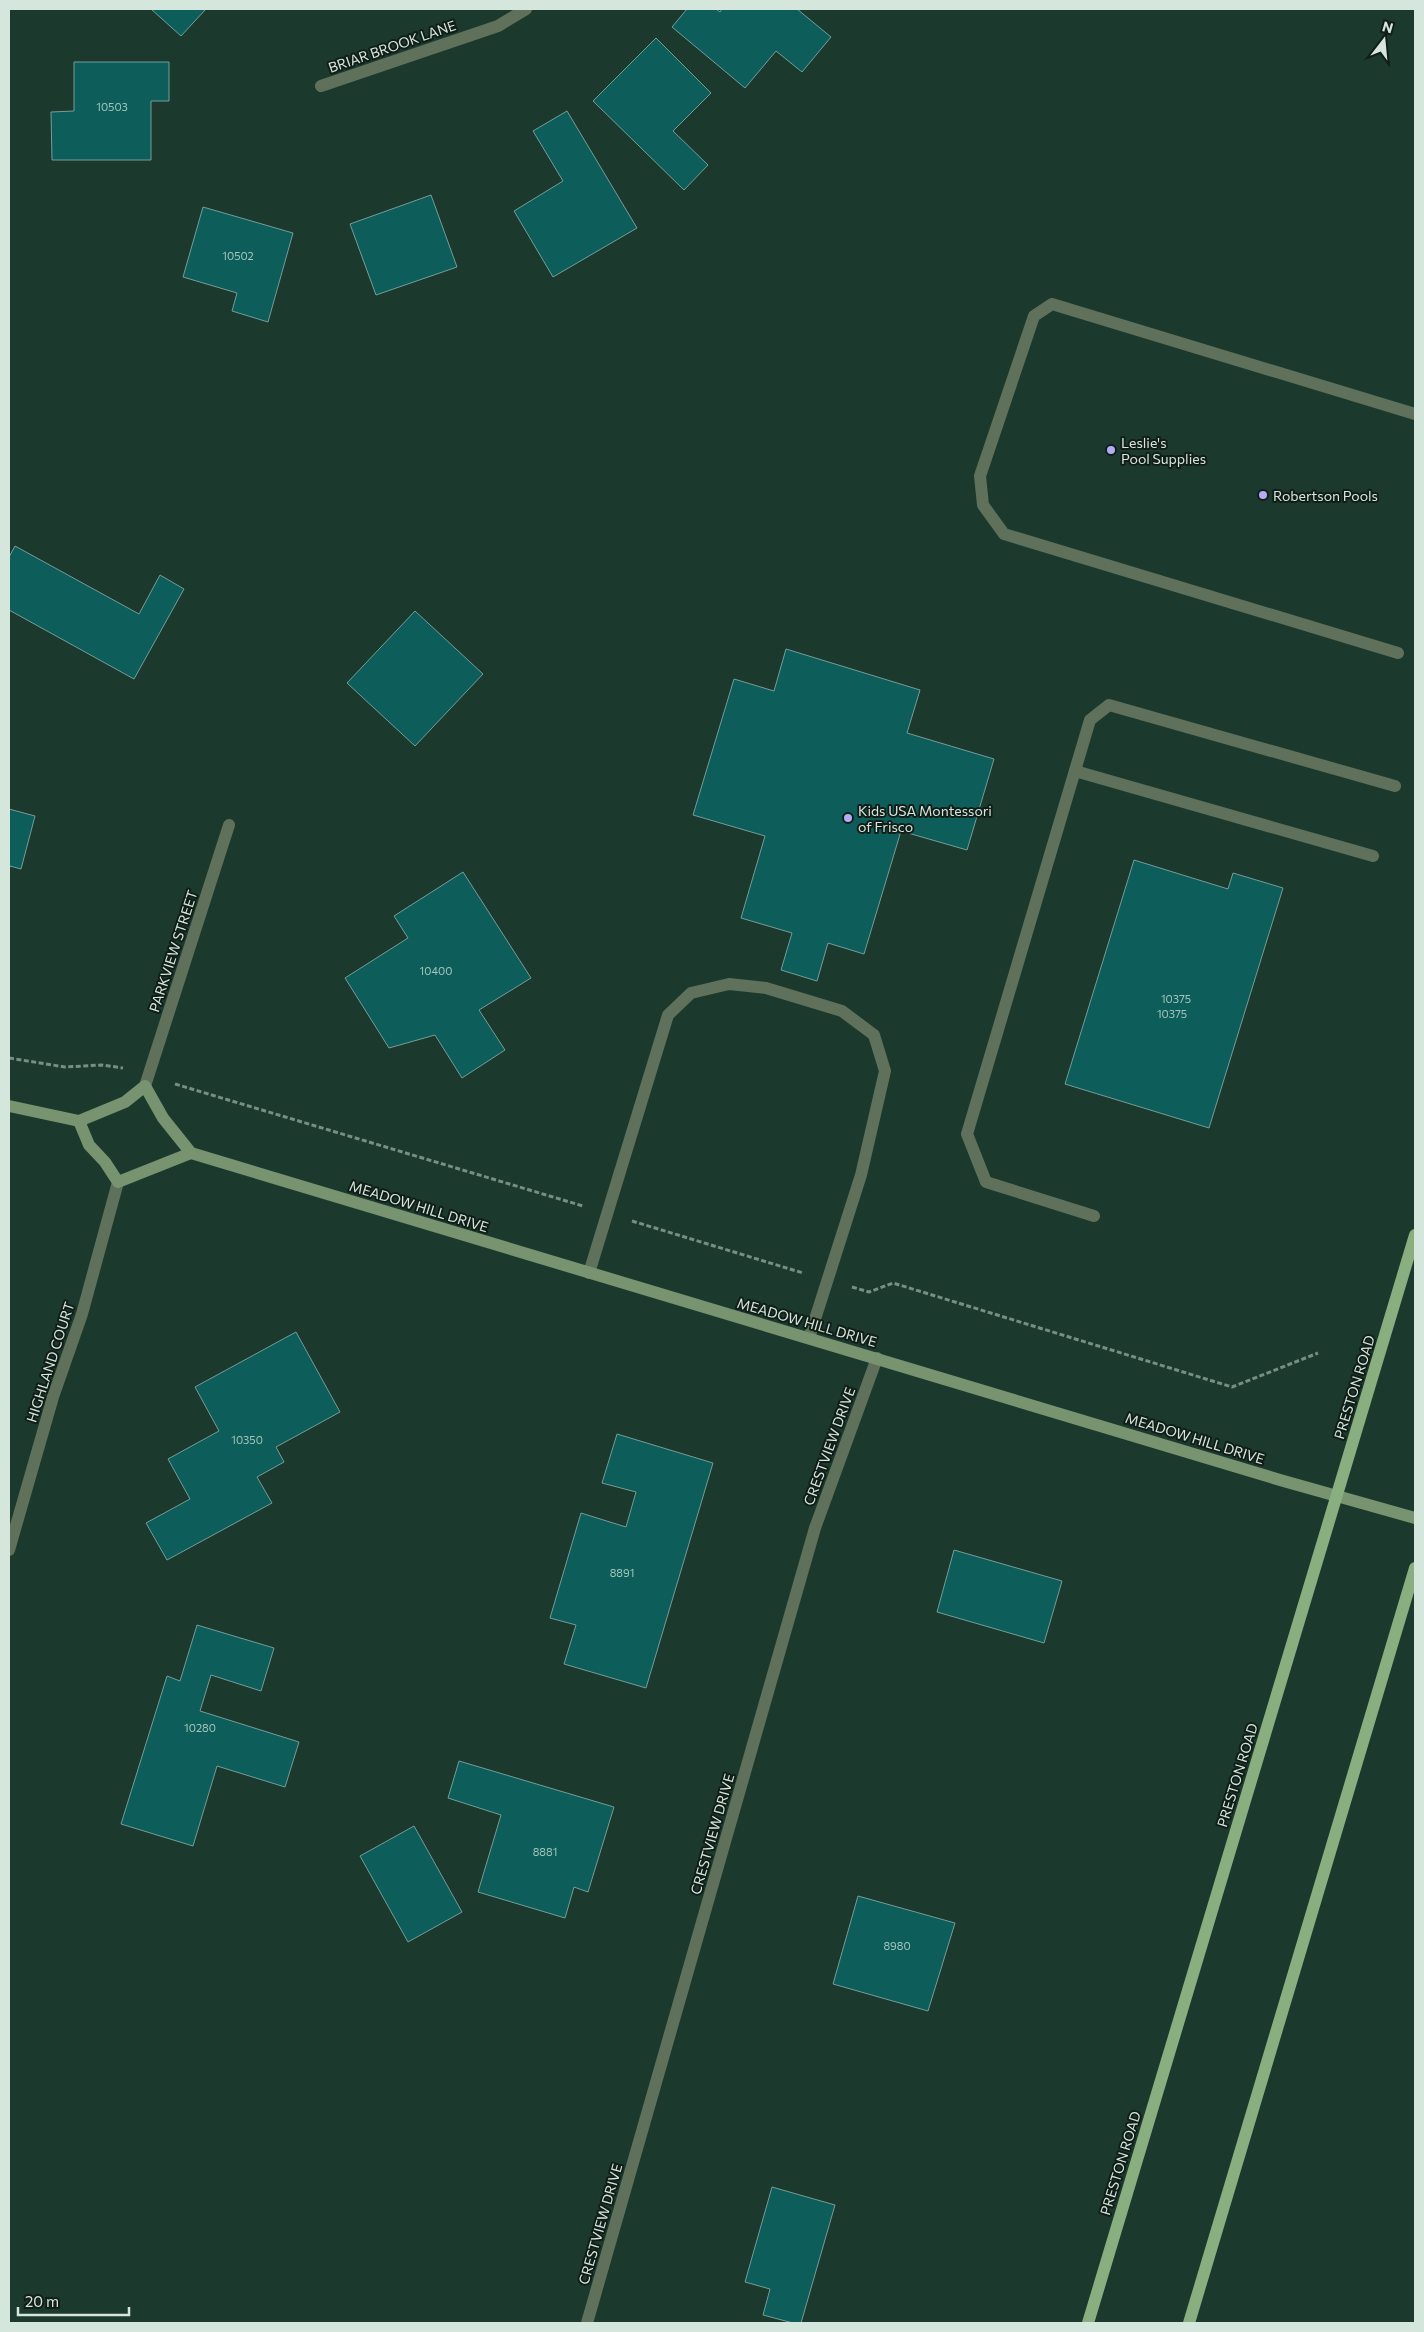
<svg xmlns="http://www.w3.org/2000/svg" width="1424" height="2332" font-family="Commissioner,sans-serif">
<rect width="100%" height="100%" fill="#1c392d"/>
<g fill="#0d5e5a" stroke="#769c99">
<path d="M 151,9 L 206,9 L 181,36 Z"/>
<path d="M 687,9 L 716,9 L 720,12 L 722,9 L 797,9 L 831,37 L 802,72 L 776,51 L 745,88 L 672,27 Z"/>
<path d="M 656,38 L 711,93 L 673,131 L 708,165 L 684,190 L 593,101 Z"/>
<path d="M 74,62 L 169,62 L 169,101 L 151,101 L 151,160 L 52,160 L 51,112 L 74,111 Z"/>
<path d="M 567,111 L 637,228 L 553,277 L 514,211 L 563,181 L 533,131 Z"/>
<path d="M 431,195 L 457,267 L 376,295 L 350,224 Z"/>
<path d="M 203,207 L 293,233 L 268,322 L 232,311 L 237,293 L 183,277 Z"/>
<path d="M 15,546 L 139,614 L 160,575 L 184,589 L 134,679 L 9,610 L 9,557 Z"/>
<path d="M 415,611 L 483,674 L 415,746 L 347,683 Z"/>
<path d="M 786,649 L 920,690 L 907,733 L 994,759 L 967,850 L 901,831 L 864,954 L 828,943 L 817,981 L 781,970 L 792,933 L 741,918 L 765,836 L 693,815 L 734,679 L 774,691 Z"/>
<path d="M 9,809 L 35,816 L 21,869 L 10,866 L 9,870 Z"/>
<path d="M 1134,860 L 1228,889 L 1233,873 L 1283,888 L 1209,1128 L 1065,1084 Z"/>
<path d="M 463,872 L 531,978 L 479,1010 L 505,1050 L 462,1078 L 435,1035 L 389,1048 L 345,978 L 408,938 L 394,916 Z"/>
<path d="M 296,1332 L 340,1412 L 276,1447 L 284,1462 L 257,1477 L 272,1503 L 167,1560 L 146,1523 L 190,1499 L 168,1459 L 219,1431 L 195,1387 Z"/>
<path d="M 617,1434 L 713,1463 L 646,1688 L 564,1664 L 576,1625 L 550,1618 L 581,1513 L 626,1527 L 636,1492 L 602,1483 Z"/>
<path d="M 954,1550 L 1062,1581 L 1044,1643 L 937,1612 Z"/>
<path d="M 197,1625 L 274,1648 L 261,1691 L 211,1675 L 200,1711 L 299,1742 L 285,1787 L 217,1766 L 193,1846 L 121,1824 L 167,1676 L 180,1681 Z"/>
<path d="M 459,1761 L 614,1807 L 588,1892 L 574,1887 L 565,1918 L 478,1892 L 501,1815 L 448,1798 Z"/>
<path d="M 414,1826 L 462,1912 L 408,1942 L 360,1856 Z"/>
<path d="M 858,1896 L 955,1923 L 928,2011 L 833,1984 Z"/>
<path d="M 772,2187 L 835,2205 L 801,2323 L 793,2323 L 763,2315 L 770,2289 L 745,2282 Z"/>
</g>
<g fill="none" stroke-linecap="round" stroke-linejoin="round">
<g stroke="#778e84" stroke-width="3" stroke-dasharray="5 2.5" stroke-linecap="butt">
<path d="M 9,1058 L 65,1067 L 102,1065 L 123,1068"/>
<path d="M 175,1084 L 583,1206"/>
<path d="M 632,1221 L 803,1273"/>
<path d="M 852,1287 L 869,1292 L 893,1283 L 1232,1387 L 1318,1353"/>
</g>
<g stroke="#5f715b" stroke-width="12">
<path d="M 1398,653 L 1004,534 L 983,505 L 980,476 L 1034,316 L 1052,304 L 1415,414"/>
<path d="M 1075,771 L 1373,856"/>
<path d="M 1094,1216 L 986,1182 L 967,1134 L 1090,720 L 1109,705 L 1395,786"/>
<path d="M 589,1273 L 668,1015 L 691,993 L 729,984 L 766,988 L 842,1011 L 874,1035 L 885,1071 L 861,1175 L 809,1338"/>
</g>
<g stroke="#5f715b" stroke-width="12">
<path d="M 321,86 L 498,26 L 526,9"/>
<path d="M 145,1086 L 229,825"/>
<path d="M 9,1550 L 53,1397 L 82,1314 L 118,1182"/>
<path d="M 587,2323 L 815,1528 L 877,1358"/>
</g>
<g stroke="#779370" stroke-width="12">
<path d="M 9,1106 L 79,1121"/>
<path d="M 191,1153 L 118,1182 L 105,1162 L 89,1145 L 79,1121 L 125,1102 L 145,1086 L 163,1118 L 191,1153 L 1280,1480 L 1415,1518"/>
</g>
<g stroke="#89ae80" stroke-width="12">
<path d="M 1088,2323 L 1415,1235"/>
<path d="M 1189,2323 L 1415,1568"/>
</g>
</g>
<g fill="#b5acf8" stroke="#111e18" stroke-width="2">
<circle cx="1111" cy="450" r="5"/>
<circle cx="1263" cy="495" r="5"/>
<circle cx="848" cy="818" r="5"/>
</g>
<g text-anchor="middle" dominant-baseline="central" stroke-width="4" stroke-linejoin="round" paint-order="stroke">
<g font-size="11" fill="#a3c4bc">
<text x="112" y="106">10503</text>
<text x="238" y="255">10502</text>
<text x="436" y="970">10400</text>
<text x="1176" y="998">10375</text>
<text x="1172" y="1013">10375</text>
<text x="247" y="1439">10350</text>
<text x="622" y="1572">8891</text>
<text x="200" y="1727">10280</text>
<text x="545" y="1851">8881</text>
<text x="897" y="1945">8980</text>
</g>
<g font-size="14" fill="#d5e6dd" stroke="#111e18">
<text transform="translate(392 46) rotate(-19)">BRIAR BROOK LANE</text>
<text transform="translate(173 951) rotate(-72)">PARKVIEW STREET</text>
<text transform="translate(419 1206) rotate(17)">MEADOW HILL DRIVE</text>
<text transform="translate(807 1322) rotate(16)">MEADOW HILL DRIVE</text>
<text transform="translate(50 1362) rotate(-72)">HIGHLAND COURT</text>
<text transform="translate(1354 1387) rotate(-73)">PRESTON ROAD</text>
<text transform="translate(1195 1438) rotate(17)">MEADOW HILL DRIVE</text>
<text transform="translate(829 1446) rotate(-70)">CRESTVIEW DRIVE</text>
<text transform="translate(1237 1775) rotate(-73)">PRESTON ROAD</text>
<text transform="translate(712 1834) rotate(-74)">CRESTVIEW DRIVE</text>
<text transform="translate(1120 2163) rotate(-73)">PRESTON ROAD</text>
<text transform="translate(600 2224) rotate(-74)">CRESTVIEW DRIVE</text>
</g>
<g font-size="14" fill="#d5e6dd" stroke="#111e18" text-anchor="start">
<text x="1121" y="442">Leslie's<tspan x="1121" dy="16">Pool Supplies</tspan></text>
<text x="1273" y="495">Robertson Pools</text>
<text x="858" y="810">Kids USA Montessori<tspan x="858" dy="16">of Frisco</tspan></text>
</g>
</g>
<rect width="1424" height="2332" fill="none" stroke="#d5e6dd" stroke-width="20"/>
<g transform="translate(1384 40) rotate(16)" stroke="#111e18" stroke-width="4" paint-order="stroke">
<path d="M0-4L9 19L0 12L-9 19Z" fill="#d5e6dd"/>
<text y="-8" font-size="14" font-weight="bold" text-anchor="middle" fill="#d5e6dd">N</text>
</g>
<path d="M18 2307v8h111v-8" fill="none" stroke="#d5e6dd" stroke-width="2.5"/>
<text x="25" y="2307" font-size="15" fill="#d5e6dd" stroke="#111e18" stroke-width="4" paint-order="stroke">20 m</text>
</svg>
